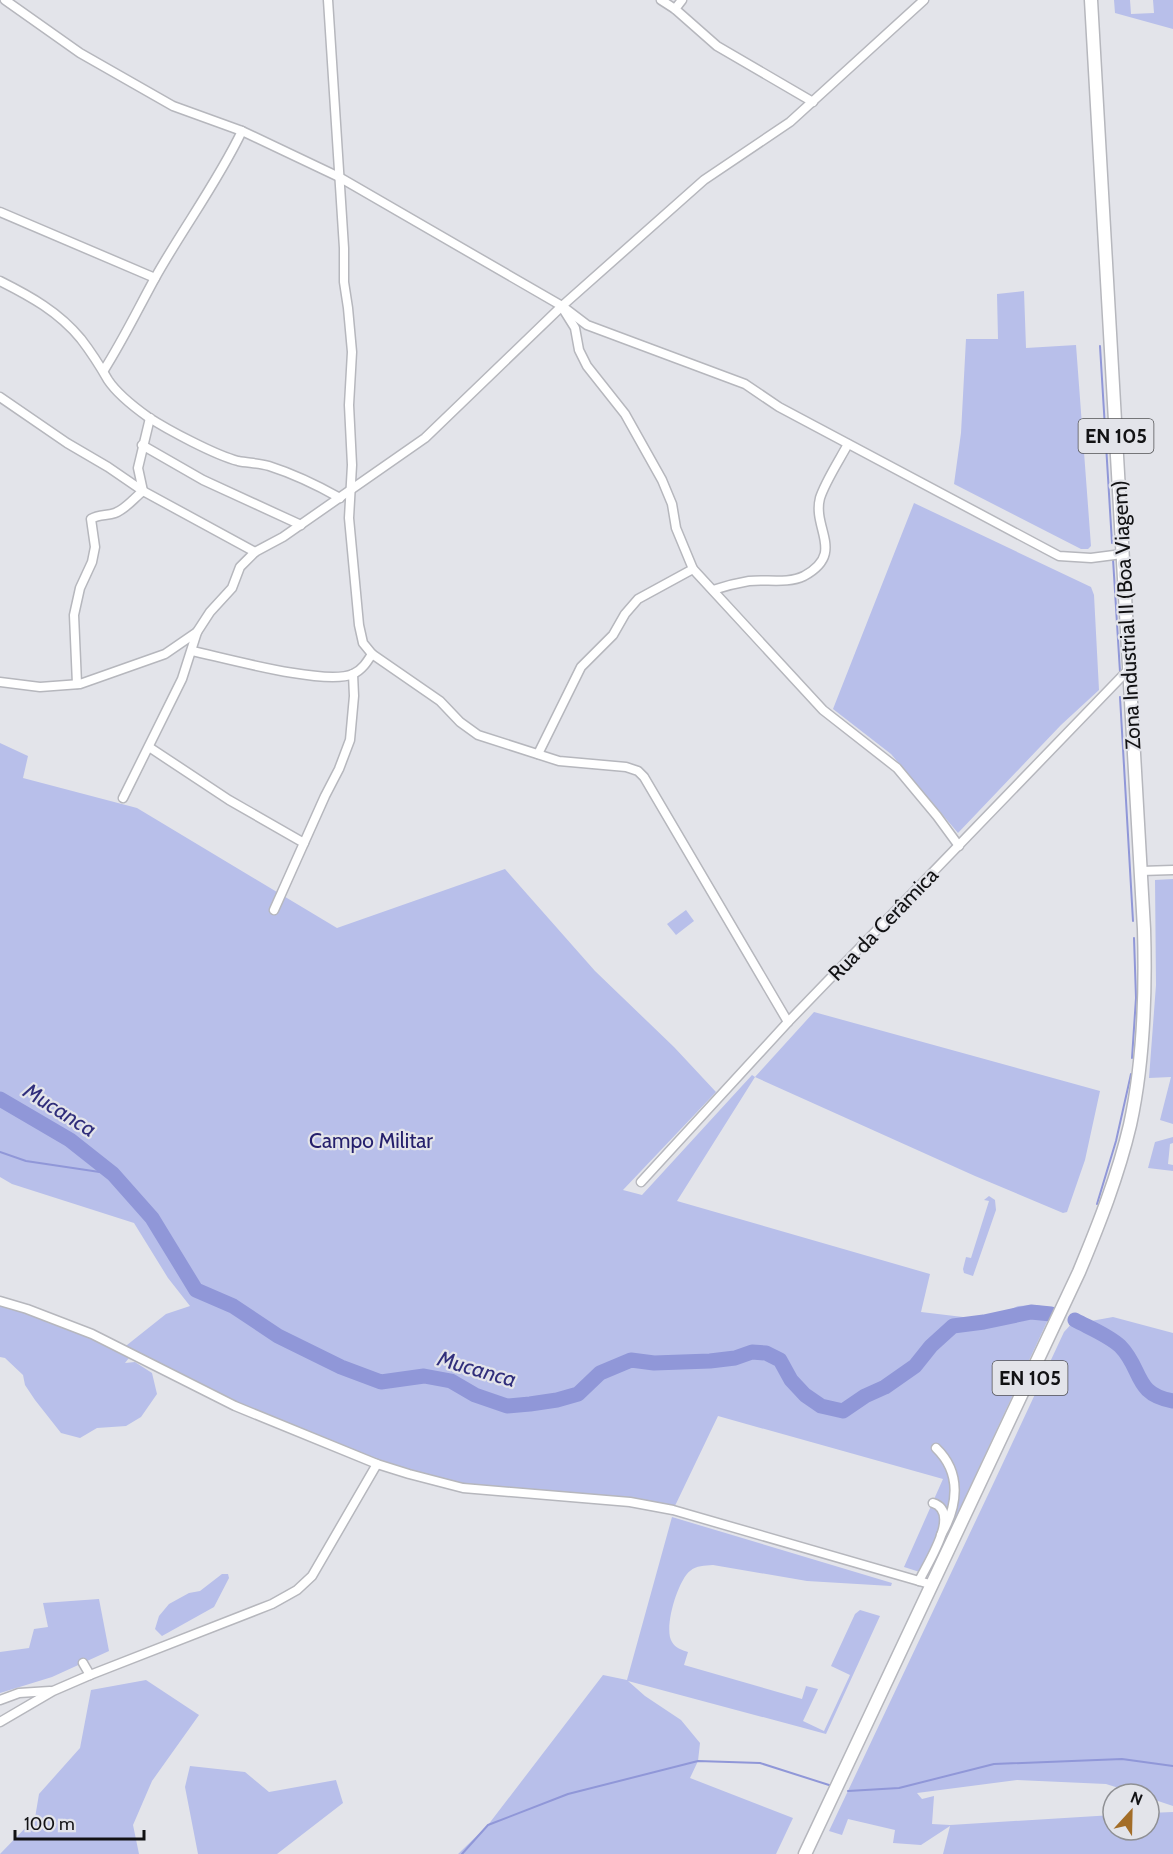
<svg xmlns="http://www.w3.org/2000/svg" width="1173" height="1854" font-family="Cabin,sans-serif">
<rect width="100%" height="100%" fill="#e3e4ea"/>
<g fill="#b8bfea">
<path d="M 1114,0 L 1130,0 L 1131,14 L 1154,13 L 1153,0 L 1173,0 L 1173,29 L 1115,13 Z"/>
<path d="M 1024,291 L 1026,348 L 1076,345 L 1091,546 L 1088,549 L 1081,549 L 954,484 L 961,433 L 966,339 L 998,339 L 997,294 Z"/>
<path d="M 914,503 L 1091,587 L 1094,595 L 1099,690 L 1061,725 L 958,833 L 891,754 L 833,709 Z"/>
<path d="M 0,743 L 28,756 L 23,778 L 137,808 L 337,928 L 505,869 L 595,971 L 674,1047 L 716,1092 L 623,1190 L 642,1195 L 752,1075 L 755,1077 L 814,1012 L 1100,1091 L 1085,1160 L 1067,1212 L 1063,1213 L 975,1176 L 755,1077 L 677,1201 L 930,1274 L 921,1312 L 988,1320 L 1018,1306 L 1037,1305 L 1053,1309 L 929,1575 L 904,1567 L 943,1479 L 718,1416 L 673,1510 L 463,1488 L 409,1474 L 287,1428 L 132,1354 L 125,1363 L 135,1362 L 152,1373 L 157,1394 L 141,1417 L 126,1426 L 97,1428 L 80,1438 L 61,1433 L 35,1400 L 25,1385 L 23,1375 L 5,1358 L 0,1357 L 0,1301 L 122,1349 L 166,1314 L 190,1306 L 168,1278 L 134,1223 L 12,1184 L 0,1177 Z"/>
<path d="M 1173,879 L 1173,1124 L 1160,1120 L 1171,1077 L 1149,1078 L 1156,985 L 1155,880 Z"/>
<path d="M 686,910 L 694,921 L 676,935 L 667,924 Z"/>
<path d="M 1173,1137 L 1173,1143 L 1170,1144 L 1168,1164 L 1173,1165 L 1173,1171 L 1148,1168 L 1155,1142 Z"/>
<path d="M 989,1196 L 995,1200 L 996,1210 L 973,1276 L 964,1273 L 963,1269 L 966,1257 L 971,1258 L 989,1201 L 984,1200 Z"/>
<path d="M 1113,1317 L 1173,1333 L 1173,1806 L 1149,1798 L 1149,1794 L 1138,1794 L 1106,1784 L 1017,1780 L 917,1793 L 922,1799 L 934,1796 L 932,1824 L 950,1825 L 1113,1815 L 1113,1830 L 1149,1830 L 1149,1813 L 1173,1812 L 1173,1854 L 943,1854 L 950,1826 L 921,1845 L 893,1843 L 895,1830 L 848,1819 L 842,1835 L 829,1831 L 995,1480 L 1064,1332 L 1075,1320 L 1091,1321 Z"/>
<path d="M 672,1517 L 892,1583 L 891,1586 L 807,1581 L 713,1565 C 704,1566 697,1565 690,1571 C 678,1580 663,1629 672,1642 C 675,1648 682,1650 688,1652 L 684,1665 L 802,1699 L 806,1686 L 818,1689 L 803,1721 L 824,1731 L 850,1675 L 831,1666 L 855,1614 L 860,1610 L 880,1616 L 826,1734 L 628,1681 L 645,1696 L 681,1720 L 700,1743 L 698,1761 L 690,1778 L 793,1818 L 776,1854 L 458,1854 L 488,1825 L 603,1675 L 627,1680 Z"/>
<path d="M 222,1574 L 228,1574 L 229,1578 L 214,1607 L 162,1636 L 155,1629 L 159,1616 L 169,1604 L 189,1593 L 200,1591 Z"/>
<path d="M 99,1599 L 109,1651 L 52,1677 L 0,1693 L 0,1652 L 29,1648 L 34,1629 L 48,1627 L 43,1603 Z"/>
<path d="M 146,1680 L 199,1715 L 152,1781 L 133,1825 L 139,1854 L 0,1854 L 35,1818 L 39,1794 L 80,1748 L 91,1690 Z"/>
<path d="M 190,1766 L 245,1772 L 269,1792 L 336,1780 L 343,1803 L 277,1854 L 198,1854 L 185,1787 Z"/>
</g>
<g fill="none" stroke-linecap="round" stroke-linejoin="round">
<g stroke="#9097d8" stroke-width="2">
<path d="M 1100,346 L 1112,543"/>
<path d="M 1113,559 L 1120,672"/>
<path d="M 1120,697 L 1133,921"/>
<path d="M 1132,1058 L 1136,998 L 1134,938"/>
<path d="M 0,1152 L 26,1161 L 113,1174"/>
<path d="M 1097,1204 L 1116,1141 L 1131,1074"/>
<path d="M 848,1791 L 899,1788 L 994,1764 L 1122,1759 L 1173,1766"/>
<path d="M 462,1854 L 488,1825 L 568,1794 L 698,1761 L 760,1763 L 829,1785"/>
</g>
<g stroke="#9097d8" stroke-width="15">
<path d="M 0,1099 L 70,1140 L 113,1174 L 152,1218 L 196,1290 L 233,1306 L 278,1336 L 341,1367 L 381,1382 L 424,1376 L 451,1381 L 475,1395 L 507,1406 L 530,1404 L 557,1400 L 578,1394 L 600,1373 L 631,1360 L 654,1363 L 710,1361 L 735,1358 L 752,1352 L 766,1353 L 780,1360 L 791,1380 L 805,1395 L 821,1406 L 843,1411 L 865,1396 L 885,1387 L 915,1366 L 931,1346 L 953,1326 L 984,1322 L 1031,1312 L 1051,1314"/>
<path d="M 1075,1320 C 1090,1328 1108,1335 1120,1346 C 1143,1369 1133,1394 1173,1401"/>
</g>
<defs>
<g id="minor">
<path d="M 5,0 L 80,53 L 173,106 L 242,131 L 339,177 L 562,306 L 587,325 L 745,384 L 779,407 L 1059,556 L 1091,558 L 1122,554"/>
<path d="M 328,0 L 344,248 L 344,282 L 348,308 L 352,352 L 349,405 L 352,465 L 349,518 L 359,625 L 363,643 L 372,654 L 440,701 L 460,722 L 478,735 L 559,761 L 626,767 L 638,771 L 644,777 L 788,1022"/>
<path d="M 661,0 L 675,9 L 717,46 L 813,102"/>
<path d="M 675,9 L 682,0"/>
<path d="M 0,212 L 155,278"/>
<path d="M 0,281 C 30,296 59,312 81,339 C 91,352 100,366 108,380 C 118,395 134,407 148,417 C 168,430 215,455 238,461 C 248,463 259,463 269,466 C 294,474 317,485 340,498"/>
<path d="M 565,312 L 575,328 L 579,350 L 587,366 L 625,414 L 662,480 L 672,504 L 676,528 L 693,569 L 823,710 L 897,768 L 937,816 L 959,846"/>
<path d="M 104,370 C 123,340 138,309 155,278 C 183,228 217,183 242,131"/>
<path d="M 0,397 L 67,443 L 108,467 L 143,491 L 255,552"/>
<path d="M 142,445 L 203,480 L 301,525"/>
<path d="M 713,590 C 725,586 737,583 749,581 C 766,579 788,584 804,576 C 846,553 812,529 820,498 C 825,482 840,459 848,444"/>
<path d="M 192,651 C 225,658 325,686 353,674 C 362,670 367,662 372,654"/>
<path d="M 0,682 L 40,687 L 80,684 L 165,654 L 197,632 L 210,612 L 232,588 L 240,567 L 255,552 L 283,537 L 425,438 L 562,306 L 704,180 L 790,122 L 924,0"/>
<path d="M 77,684 L 74,615 L 80,588 L 92,562 L 95,547 L 91,519 C 99,514 107,516 115,513 C 126,509 134,498 143,491 L 138,468 L 150,418"/>
<path d="M 149,747 L 229,800 L 304,843"/>
<path d="M 538,754 L 581,667 L 613,635 L 625,614 L 638,599 L 693,569"/>
<path d="M 123,798 L 182,679 L 197,632"/>
<path d="M 1141,871 L 1173,870"/>
<path d="M 274,910 L 325,796 L 339,769 L 350,740 L 354,696 L 353,674"/>
<path d="M 641,1182 L 788,1022 L 1129,669"/>
<path d="M 0,1301 L 27,1309 L 92,1334 L 235,1406 L 377,1464 L 409,1474 L 463,1488 L 630,1502 L 673,1510 L 933,1585"/>
<path d="M 936,1448 C 962,1473 958,1506 941,1535"/>
<path d="M 919,1581 C 927,1564 962,1512 933,1503"/>
<path d="M 83,1663 L 90,1675"/>
<path d="M 0,1700 L 19,1693 L 50,1691"/>
<path d="M 0,1722 L 53,1691 L 90,1675 L 272,1604 L 297,1590 L 312,1576 L 377,1464"/>
</g>
<path id="primary" d="M 805,1854 L 1079,1272 C 1099,1224 1118,1176 1130,1125 C 1144,1061 1146,995 1144,929 L 1091,0"/>
</defs>
<use href="#minor" stroke="#b6b7bd" stroke-width="11"/>
<use href="#primary" stroke="#b6b7bd" stroke-width="15"/>
<use href="#minor" stroke="#fff" stroke-width="8"/>
<use href="#primary" stroke="#fff" stroke-width="12"/>
</g>
<g text-anchor="middle" dominant-baseline="central" stroke-width="4.5" stroke-linejoin="round" paint-order="stroke">
<g fill="#e3e4ea" stroke="#515154" stroke-width="1.5">
<rect x="1078.5" y="419" width="75" height="34" rx="4.5"/>
<rect x="992.5" y="1361" width="75" height="34" rx="4.5"/>
</g>
<g font-size="20" font-weight="bold" fill="#121214">
<text x="1116" y="436">EN 105</text>
<text x="1030" y="1378">EN 105</text>
</g>
<g font-size="21" fill="#121214" stroke="#e3e4ea">
<text transform="translate(1126 615) rotate(-93)">Zona Industrial II (Boa Viagem)</text>
<text transform="translate(883 924) rotate(-46)">Rua da Cerâmica</text>
</g>
<g font-size="21" fill="#25206c" stroke="#e3e4ea">
<text x="371" y="1140">Campo Militar</text>
</g>
<g font-size="22" font-style="italic" fill="#302e7b" stroke="#e3e4ea">
<text transform="translate(60 1110) rotate(32)">Mucanca</text>
<text transform="translate(477 1369) rotate(16)">Mucanca</text>
</g>
</g>
<g transform="translate(1131 1812) rotate(22)"><circle r="28" fill="#e3e4ea" stroke="#8f9094" stroke-width="1.5"/>
<path d="M0-4.5L10 22L0 15L-10 22Z" fill="#a36d28"/>
<text y="-9" font-size="16" font-weight="bold" text-anchor="middle" fill="#121214">N</text>
</g>
<path d="M15 1830v9h129v-9" fill="none" stroke="#121214" stroke-width="3"/>
<text x="24" y="1830" font-size="18" fill="#121214" stroke="#e3e4ea" stroke-width="4.5" paint-order="stroke">100 m</text>
</svg>
